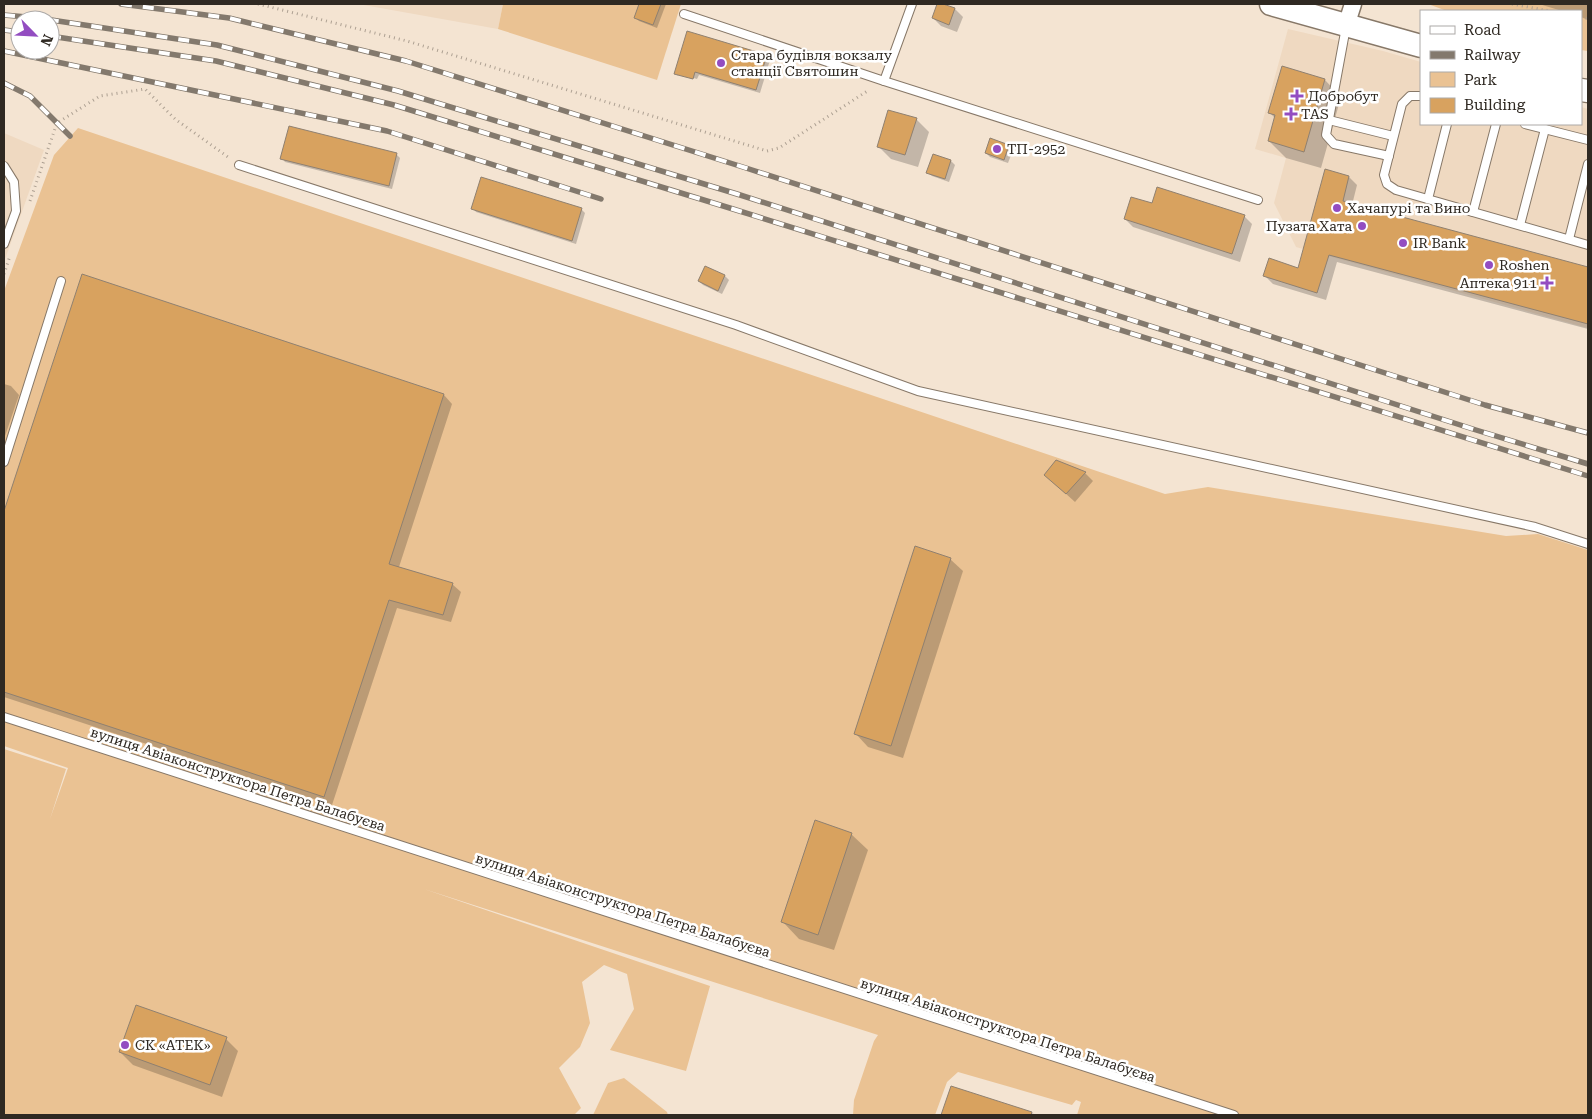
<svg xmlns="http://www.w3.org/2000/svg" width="1592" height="1119" font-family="'Roboto Serif',serif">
<rect width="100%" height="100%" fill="#f4e4d2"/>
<g fill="#efd9c1">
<path d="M 358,4 L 503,4 L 498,29 Z"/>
<path d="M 1288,29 L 1383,51 L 1421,62 L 1421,124 L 1581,124 L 1581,107 L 1588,109 L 1588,328 L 1296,247 L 1274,203 L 1286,158 L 1255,149 Z"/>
<path d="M 4,133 L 44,150 L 4,262 Z"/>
</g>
<g fill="#eac293">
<path d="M 503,4 L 681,4 L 657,80 L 498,29 Z"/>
<path d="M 1428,4 L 1588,4 L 1588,51 L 1581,50 L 1581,11 L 1447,11 Z"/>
<path d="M 78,128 L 1165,494 L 1208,487 L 1506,536 L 1538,534 L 1588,550 L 1588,1115 L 1077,1115 L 1081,1102 L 1076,1100 L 1072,1105 L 958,1072 L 947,1082 L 935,1115 L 853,1115 L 854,1100 L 874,1041 L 878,1035 L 424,889 L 710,986 L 686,1071 L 610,1050 L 634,1009 L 627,974 L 604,965 L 582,982 L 590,1023 L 580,1047 L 559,1068 L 581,1108 L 574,1115 L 4,1115 L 4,749 L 66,769 L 50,819 L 68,768 L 4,746 L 4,291 L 54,155 Z"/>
<path d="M 624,1078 L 667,1112 L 668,1115 L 593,1115 L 608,1083 Z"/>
</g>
<g fill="#0003">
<path d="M 641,4 L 666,4 L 657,28 L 639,21 L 636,18 Z"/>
<path d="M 938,4 L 955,9 L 963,17 L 957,32 L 941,26 L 933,18 Z"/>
<path d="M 1539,4 L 1588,4 L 1588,20 L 1581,17 L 1581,11 L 1562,11 Z"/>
<path d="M 766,56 L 770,60 L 760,93 L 699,75 L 697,79 L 678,73 L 678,76 L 676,73 Z"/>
<path d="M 1325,80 L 1341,97 L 1321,168 L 1286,158 L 1269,141 L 1276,119 L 1270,113 Z"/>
<path d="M 916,119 L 929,132 L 918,167 L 891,159 L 878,146 Z"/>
<path d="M 991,140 L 1009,146 L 1013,150 L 1008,163 L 990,157 L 986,153 Z"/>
<path d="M 396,154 L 400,158 L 392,189 L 285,162 L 282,158 Z"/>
<path d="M 933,156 L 951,161 L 955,165 L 949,182 L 932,176 L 928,173 Z"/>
<path d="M 1349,177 L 1357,185 L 1352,205 L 1588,268 L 1588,329 L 1337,262 L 1326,300 L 1273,284 L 1265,276 L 1299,269 Z"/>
<path d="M 482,178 L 582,210 L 585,213 L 576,244 L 476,212 L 473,208 Z"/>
<path d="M 1152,205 L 1244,216 L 1252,224 L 1240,262 L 1133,227 L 1125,219 Z"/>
<path d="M 706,267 L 725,276 L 729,280 L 722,294 L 703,285 L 699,281 Z"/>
<path d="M 83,276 L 444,395 L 452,404 L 399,567 L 452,584 L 461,592 L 451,622 L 397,608 L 332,805 L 4,697 L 4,514 Z"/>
<path d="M 4,384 L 11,386 L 19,395 L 4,439 Z"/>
<path d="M 1057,462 L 1085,473 L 1093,481 L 1075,502 L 1054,483 Z"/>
<path d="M 950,559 L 963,571 L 903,758 L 868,747 L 856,734 Z"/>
<path d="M 851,834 L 868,850 L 834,950 L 799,939 L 783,922 Z"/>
<path d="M 226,1039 L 238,1051 L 222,1097 L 133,1065 L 120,1052 Z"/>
<path d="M 952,1087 L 1037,1115 L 942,1115 Z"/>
</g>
<g fill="#d8a25f" stroke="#8f8070">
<path d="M 639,4 L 661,4 L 653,25 L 634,18 Z"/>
<path d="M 937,4 L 943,4 L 955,8 L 949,25 L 932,18 Z"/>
<path d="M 687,31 L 767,55 L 756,90 L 695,72 L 693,79 L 674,74 Z"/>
<path d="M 1282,66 L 1325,79 L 1304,152 L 1268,141 L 1275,115 L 1268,113 Z"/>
<path d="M 888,110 L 917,118 L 905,155 L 877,147 Z"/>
<path d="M 289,126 L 397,153 L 389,186 L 280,159 Z"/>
<path d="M 990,138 L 1009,145 L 1004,160 L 985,153 Z"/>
<path d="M 933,154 L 951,160 L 945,179 L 926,173 Z"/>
<path d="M 1325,169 L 1349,176 L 1343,201 L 1588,267 L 1588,324 L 1329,255 L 1317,293 L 1263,276 L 1269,258 L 1298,268 Z"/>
<path d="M 481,177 L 582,208 L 572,241 L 471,209 Z"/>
<path d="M 1157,187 L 1245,215 L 1232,254 L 1124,219 L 1131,197 L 1152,203 Z"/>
<path d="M 705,266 L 725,275 L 718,291 L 698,281 Z"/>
<path d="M 82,274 L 444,394 L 389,564 L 453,583 L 443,615 L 389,600 L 324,797 L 4,692 L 4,511 Z"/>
<path d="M 1056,460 L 1086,472 L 1066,494 L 1044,475 Z"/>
<path d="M 915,546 L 951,558 L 891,746 L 854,734 Z"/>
<path d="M 815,820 L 852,833 L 818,935 L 781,922 Z"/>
<path d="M 136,1005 L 227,1037 L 210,1085 L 119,1052 Z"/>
<path d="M 951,1086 L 1032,1112 L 1031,1115 L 941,1115 Z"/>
</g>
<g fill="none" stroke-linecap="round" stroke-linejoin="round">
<defs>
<g id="service">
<path d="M 684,14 L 884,81 L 1258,200"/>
<path d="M 1346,27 L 1326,135 L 1334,144 L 1389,156"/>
<path d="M 884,81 L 912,4"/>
<path d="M 1421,96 L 1410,96 L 1402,104 L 1384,175 L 1387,184 L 1396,190 L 1588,245"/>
<path d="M 1329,120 L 1393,136"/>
<path d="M 1525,124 L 1588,140"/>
<path d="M 239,165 L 736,325 L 918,391 L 1535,527 L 1588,544"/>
<path d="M 4,166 L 14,182 L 16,211 L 4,244"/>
<path d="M 1428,199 L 1447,124"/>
<path d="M 1473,212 L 1496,124"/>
<path d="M 1520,225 L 1545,129"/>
<path d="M 1569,239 L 1588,164"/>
<path d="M 4,462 L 61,281"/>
<path d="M 4,717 C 414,849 823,984 1234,1115"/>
</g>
<path id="minor" d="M 1346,26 L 1353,4"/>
<g id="secondary">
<path d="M 1271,4 L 1421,46"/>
<path d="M 1581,90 L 1588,91"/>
</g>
</defs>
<use href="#service" stroke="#877868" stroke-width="10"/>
<use href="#minor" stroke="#877868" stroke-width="19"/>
<use href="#secondary" stroke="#877868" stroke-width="25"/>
<g stroke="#ada092" stroke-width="3" stroke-dasharray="1 4" stroke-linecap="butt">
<path d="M 258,4 L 407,41 L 767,151 L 779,148 L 869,90"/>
<path d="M 1512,4 L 1550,11"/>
<path d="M 1581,17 L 1588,19"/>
<path d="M 30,201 L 57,123 L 100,96 L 145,89 L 175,119 L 228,157"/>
<path d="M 4,274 L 10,256"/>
</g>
<use href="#service" stroke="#fff" stroke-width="8"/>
<use href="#minor" stroke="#fff" stroke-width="16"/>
<use href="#secondary" stroke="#fff" stroke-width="22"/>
<defs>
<g id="rail">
<path d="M 121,4 L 229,18 L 406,61 L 746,168 L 1485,405 L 1588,433"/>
<path d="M 4,15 L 38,18 L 217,45 L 398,91 L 737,194 L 1476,430 L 1588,464"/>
<path d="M 4,30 L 20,32"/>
<path d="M 50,36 L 216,61 L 394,105 L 733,209 L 1588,476"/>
<path d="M 4,51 L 387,131 L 601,199"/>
<path d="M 4,83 L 30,96 L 70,136"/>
</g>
</defs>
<use href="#rail" stroke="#83796d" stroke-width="5.5"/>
<use href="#rail" stroke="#fff" stroke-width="4" stroke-dasharray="11" stroke-linecap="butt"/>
</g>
<g fill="#934dc1" stroke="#fff" stroke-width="2">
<circle cx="721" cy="63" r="5"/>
<path d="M1294.5 88.5h5v5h5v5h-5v5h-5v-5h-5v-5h5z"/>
<path d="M1288.5 106.5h5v5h5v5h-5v5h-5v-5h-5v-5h5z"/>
<circle cx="997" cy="149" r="5"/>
<circle cx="1337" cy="208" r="5"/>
<circle cx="1362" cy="226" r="5"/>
<circle cx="1403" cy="243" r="5"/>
<circle cx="1489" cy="265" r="5"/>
<path d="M1544.5 275.5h5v5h5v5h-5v5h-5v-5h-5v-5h5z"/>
<circle cx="125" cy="1045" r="5"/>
</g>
<g text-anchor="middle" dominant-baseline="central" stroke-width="5" stroke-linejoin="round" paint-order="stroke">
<g font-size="14" fill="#2f2922" stroke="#fff" text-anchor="start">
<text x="731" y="55">Стара будівля вокзалу<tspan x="731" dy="16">станції Святошин</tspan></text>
<text x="1308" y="96">Добробут</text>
<text x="1301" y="114">TAS</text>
<text x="1007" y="149">ТП-2952</text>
<text x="1347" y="208">Хачапурі та Вино</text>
<text x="1352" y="226" text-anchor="end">Пузата Хата</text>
<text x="1413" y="243">IR Bank</text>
<text x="1499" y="265">Roshen</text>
<text x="1537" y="283" text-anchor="end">Аптека 911</text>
<text x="135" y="1045">СК «АТЕК»</text>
</g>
<g font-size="14" fill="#2f2922" stroke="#fff">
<text transform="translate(238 779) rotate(18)">вулиця Авіаконструктора Петра Балабуєва</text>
<text transform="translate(623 905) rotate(18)">вулиця Авіаконструктора Петра Балабуєва</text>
<text transform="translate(1008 1030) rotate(18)">вулиця Авіаконструктора Петра Балабуєва</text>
</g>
</g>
<rect width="1592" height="1119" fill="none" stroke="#2f2922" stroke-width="10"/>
<rect x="1420" y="10" width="162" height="115" fill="#ffffff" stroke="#aca9a7"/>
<rect x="1430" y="26" width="25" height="8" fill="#ffffff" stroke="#aca9a7"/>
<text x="1464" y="35" font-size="15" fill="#2f2922">Road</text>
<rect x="1430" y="51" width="25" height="8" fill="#83796d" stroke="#aca9a7"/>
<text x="1464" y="60" font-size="15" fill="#2f2922">Railway</text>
<rect x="1430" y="72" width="25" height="15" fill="#eac293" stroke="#aca9a7"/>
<text x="1464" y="85" font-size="15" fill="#2f2922">Park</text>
<rect x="1430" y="98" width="25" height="15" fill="#d8a25f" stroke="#aca9a7"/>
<text x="1464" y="110" font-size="15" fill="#2f2922">Building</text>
<g transform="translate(35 35) rotate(114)"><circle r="24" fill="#ffffff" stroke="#aca9a7"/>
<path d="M0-4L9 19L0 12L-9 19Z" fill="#934dc1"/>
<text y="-8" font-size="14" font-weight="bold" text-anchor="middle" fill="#2f2922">N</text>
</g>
</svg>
